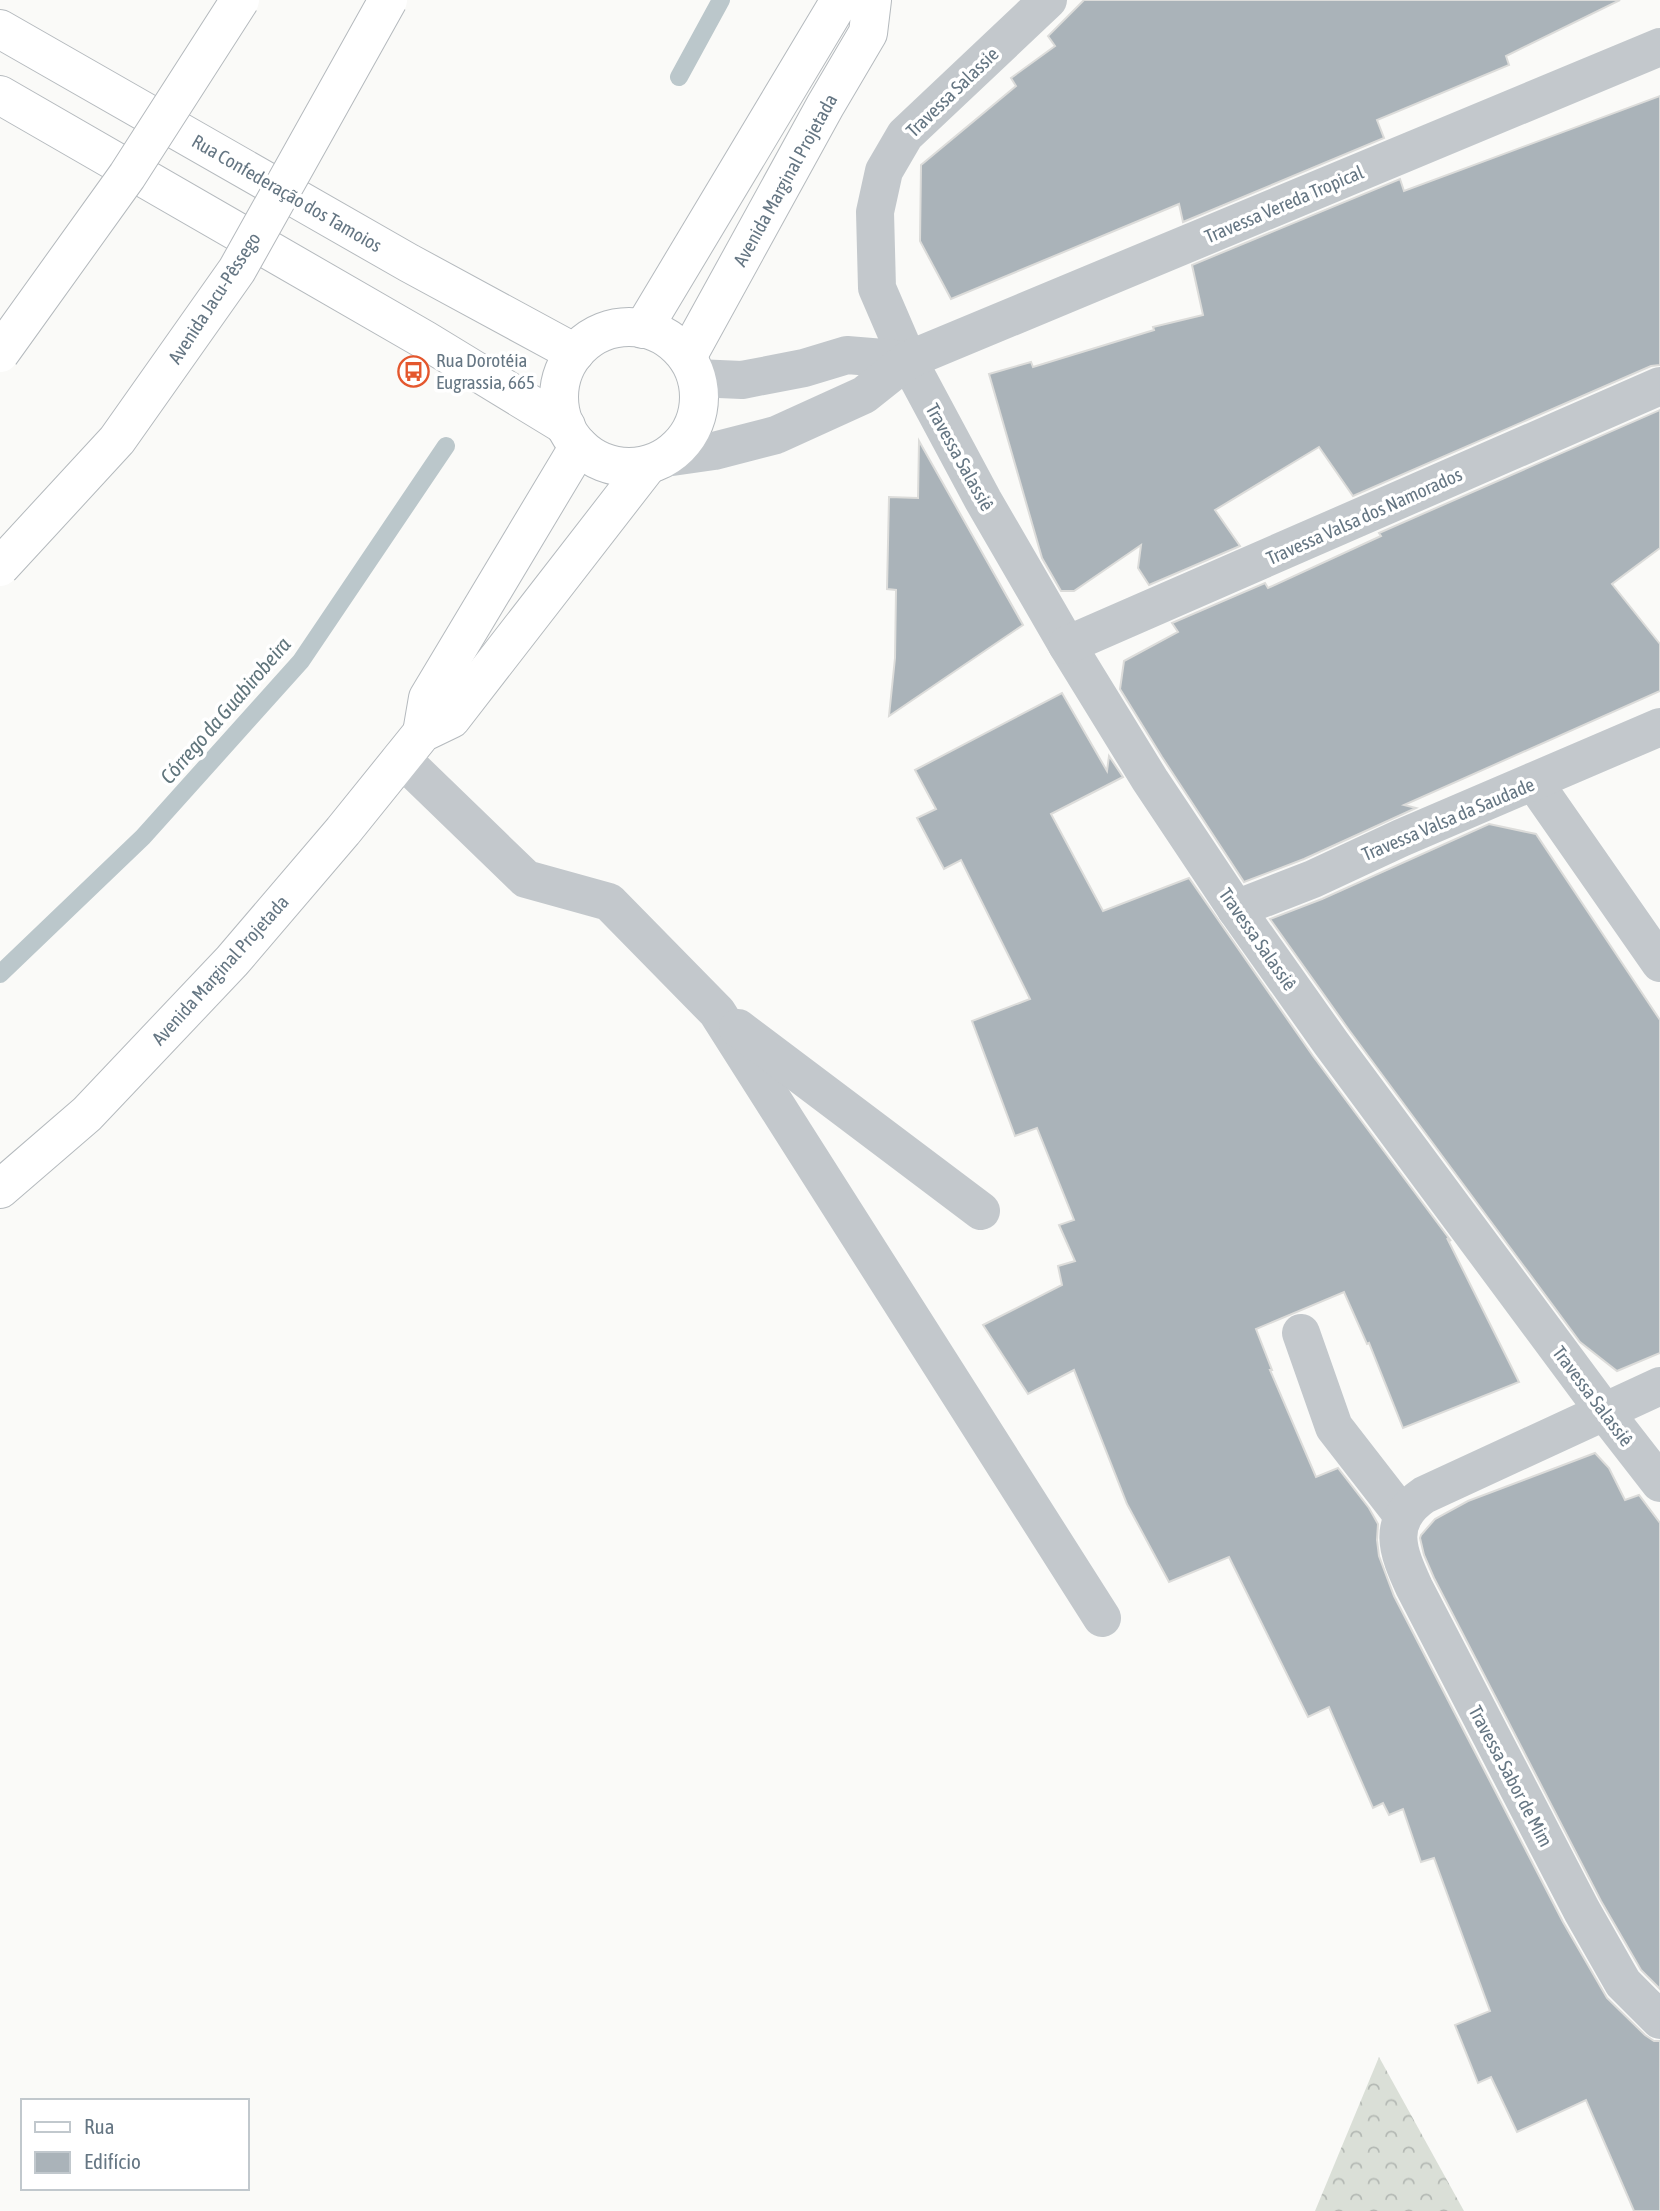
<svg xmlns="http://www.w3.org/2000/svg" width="1660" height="2211" font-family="'Asap Condensed',sans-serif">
<defs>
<pattern id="forest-crowns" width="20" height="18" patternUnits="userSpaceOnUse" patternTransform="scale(1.75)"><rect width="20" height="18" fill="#dadfd7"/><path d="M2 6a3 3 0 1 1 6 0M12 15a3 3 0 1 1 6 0" fill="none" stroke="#b4b9b4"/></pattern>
</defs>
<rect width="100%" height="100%" fill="#fafaf8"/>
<path fill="url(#forest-crowns)" d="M 1379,2057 L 1464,2211 L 1315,2211 Z"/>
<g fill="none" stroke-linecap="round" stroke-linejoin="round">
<g stroke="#bbc7cb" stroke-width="18">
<path d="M 679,77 L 721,0"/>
<path d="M 0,974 L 143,837 L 301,661 L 446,446"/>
</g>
</g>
<g fill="#aab3b9" stroke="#dcdcda" stroke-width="2">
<path d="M 1084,0 L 1620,0 L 1506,56 L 1509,65 L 1377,120 L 1384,138 L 1183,222 L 1179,204 L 951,299 L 920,241 L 921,165 L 1016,86 L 1011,78 L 1055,46 L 1048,36 Z"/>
<path d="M 1660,96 L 1660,365 L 1651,366 L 1353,496 L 1319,447 L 1215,510 L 1240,546 L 1149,585 L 1138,568 L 1141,545 L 1074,591 L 1061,591 L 1042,558 L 989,374 L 1031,362 L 1033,367 L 1154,330 L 1153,327 L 1203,315 L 1192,265 L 1400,179 L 1404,191 Z"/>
<path d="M 1660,410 L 1660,548 L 1612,584 L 1660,644 L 1660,691 L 1404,805 L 1416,808 L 1304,859 L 1244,882 L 1162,757 L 1120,689 L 1124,661 L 1178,632 L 1172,623 L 1265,583 L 1268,588 L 1381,536 L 1379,533 Z"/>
<path d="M 919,441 L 1023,625 L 889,716 L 895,658 L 896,590 L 887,589 L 889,497 L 918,498 Z"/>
<path d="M 1062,693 L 1107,771 L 1109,756 L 1123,777 L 1051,814 L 1103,911 L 1189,878 L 1313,1056 L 1451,1241 L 1447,1238 L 1519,1382 L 1403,1428 L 1369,1343 L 1367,1344 L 1344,1292 L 1256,1329 L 1272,1370 L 1270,1370 L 1316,1477 L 1338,1468 L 1369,1508 L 1378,1524 L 1377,1540 L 1379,1556 L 1394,1596 L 1563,1922 L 1607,1998 L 1645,2035 L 1654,2041 L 1660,2041 L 1660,2211 L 1634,2211 L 1586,2100 L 1517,2132 L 1491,2077 L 1478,2083 L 1455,2025 L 1490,2011 L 1434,1858 L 1421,1862 L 1403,1809 L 1389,1815 L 1383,1803 L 1373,1808 L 1329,1707 L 1308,1717 L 1229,1557 L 1169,1582 L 1127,1504 L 1074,1370 L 1028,1394 L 983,1325 L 1062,1285 L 1058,1266 L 1075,1261 L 1059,1225 L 1074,1220 L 1037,1128 L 1015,1136 L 972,1021 L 1030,999 L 961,860 L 944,869 L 917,818 L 936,809 L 915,770 Z"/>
<path d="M 1489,824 L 1536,834 L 1660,1020 L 1660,1353 L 1617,1371 L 1580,1342 L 1349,1030 L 1270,919 L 1322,899 Z"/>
<path d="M 1595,1453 L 1609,1468 L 1625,1500 L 1639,1495 L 1660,1523 L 1660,1989 L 1641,1970 L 1601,1901 L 1434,1578 L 1424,1555 L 1420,1538 L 1421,1535 L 1435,1519 L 1468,1501 Z"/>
</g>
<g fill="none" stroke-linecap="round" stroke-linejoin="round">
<defs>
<g id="major">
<path d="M 0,29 L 409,263 L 575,353"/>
<path d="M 0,95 L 425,340 L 566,426"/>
<circle cx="629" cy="397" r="70"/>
<path d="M 643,329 L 836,7 L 846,0"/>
<path d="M 687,357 L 825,106 L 868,33 L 872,0"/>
<path d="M 422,733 L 428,698 L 579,446"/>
<path d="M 0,1189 L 87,1114 L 232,961 L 343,831 L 422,733 L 451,719 L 647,466"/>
</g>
</defs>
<use href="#major" stroke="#b5babe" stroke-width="40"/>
<g stroke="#c3c8cc" stroke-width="38">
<path d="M 1048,0 L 905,135 L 884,171 L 875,212 L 877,288 L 908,360 L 983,500 L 1067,645 L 1150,780 L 1236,909 L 1331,1043 L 1604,1411 L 1660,1483"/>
<path d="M 696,378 L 742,380 L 804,368 L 847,355 L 908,360"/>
<path d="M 665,458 L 714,451 L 776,435 L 864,395 L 908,360 L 1660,47"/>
<path d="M 1067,645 L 1660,386"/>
<path d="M 401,758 L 526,879 L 609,902 L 717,1012 L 1102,1618"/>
<path d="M 1534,782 L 1660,963"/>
<path d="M 1236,909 L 1313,879 L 1401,838 L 1660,727"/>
<path d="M 738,1028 L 981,1211"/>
<path d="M 1301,1333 L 1334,1427 L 1403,1516"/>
<path d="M 1660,1386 L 1424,1495 C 1385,1522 1398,1552 1414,1587 L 1582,1911 L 1623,1983 L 1660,2020"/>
</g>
<use href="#major" stroke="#fff" stroke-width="38"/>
<defs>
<g id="highway-bridge">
<path d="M 0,353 L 127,176 L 240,0"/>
<path d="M 0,567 L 117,440 L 237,270 L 388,0"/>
</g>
</defs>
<use href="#highway-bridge" stroke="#b4b9bd" stroke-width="40" stroke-linecap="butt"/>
<use href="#highway-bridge" stroke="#fff" stroke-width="38"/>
</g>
<defs>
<symbol id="bus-ring" viewBox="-11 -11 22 22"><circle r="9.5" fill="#fff" stroke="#e4572e" stroke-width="1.5"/><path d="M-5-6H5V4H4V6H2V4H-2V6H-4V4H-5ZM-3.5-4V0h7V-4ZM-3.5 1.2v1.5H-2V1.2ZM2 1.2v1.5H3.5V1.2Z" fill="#e4572e"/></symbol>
</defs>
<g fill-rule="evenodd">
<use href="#bus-ring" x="396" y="354" width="35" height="35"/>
</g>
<g text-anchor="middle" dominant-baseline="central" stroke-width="7" stroke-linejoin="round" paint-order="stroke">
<g font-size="19" fill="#657683" stroke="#fff">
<text transform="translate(952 92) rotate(-44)">Travessa Salassie</text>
<text transform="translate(785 180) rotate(-61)">Avenida Marginal Projetada</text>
<text transform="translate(287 193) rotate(30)">Rua Confederação dos Tamoios</text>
<text transform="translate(1284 204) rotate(-23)">Travessa Vereda Tropical</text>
<text transform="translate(214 298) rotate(-57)">Avenida Jacu-Pêssego</text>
<text transform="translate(960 457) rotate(61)">Travessa Salassiê</text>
<text transform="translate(1364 516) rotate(-24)">Travessa Valsa dos Namorados</text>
<text transform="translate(1448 819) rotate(-23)">Travessa Valsa da Saudade</text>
<text transform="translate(1258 939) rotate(55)">Travessa Salassiê</text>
<text transform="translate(220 970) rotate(-48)">Avenida Marginal Projetada</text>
<text transform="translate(1593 1396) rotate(53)">Travessa Salassiê</text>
<text transform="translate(1511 1776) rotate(62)">Travessa Sabor de Mim</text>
</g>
<g font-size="19" fill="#657683" stroke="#fff" text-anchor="start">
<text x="436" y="360">Rua Dorotéia<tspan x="436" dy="22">Eugrassia, 665</tspan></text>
</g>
<g font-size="21" font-style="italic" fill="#60757c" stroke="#fff">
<text transform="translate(225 710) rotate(-49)">Córrego da Guabirobeira</text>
</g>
</g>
<rect x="21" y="2099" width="228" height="91" fill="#ffffff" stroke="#c1c8cd" stroke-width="2"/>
<rect x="35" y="2122" width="35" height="10" fill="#ffffff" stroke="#c1c8cd" stroke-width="2"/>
<text x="84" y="2134" font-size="21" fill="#657683">Rua</text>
<rect x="35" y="2152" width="35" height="21" fill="#aab3b9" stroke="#c1c8cd" stroke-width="2"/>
<text x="84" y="2169" font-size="21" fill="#657683">Edifício</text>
</svg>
